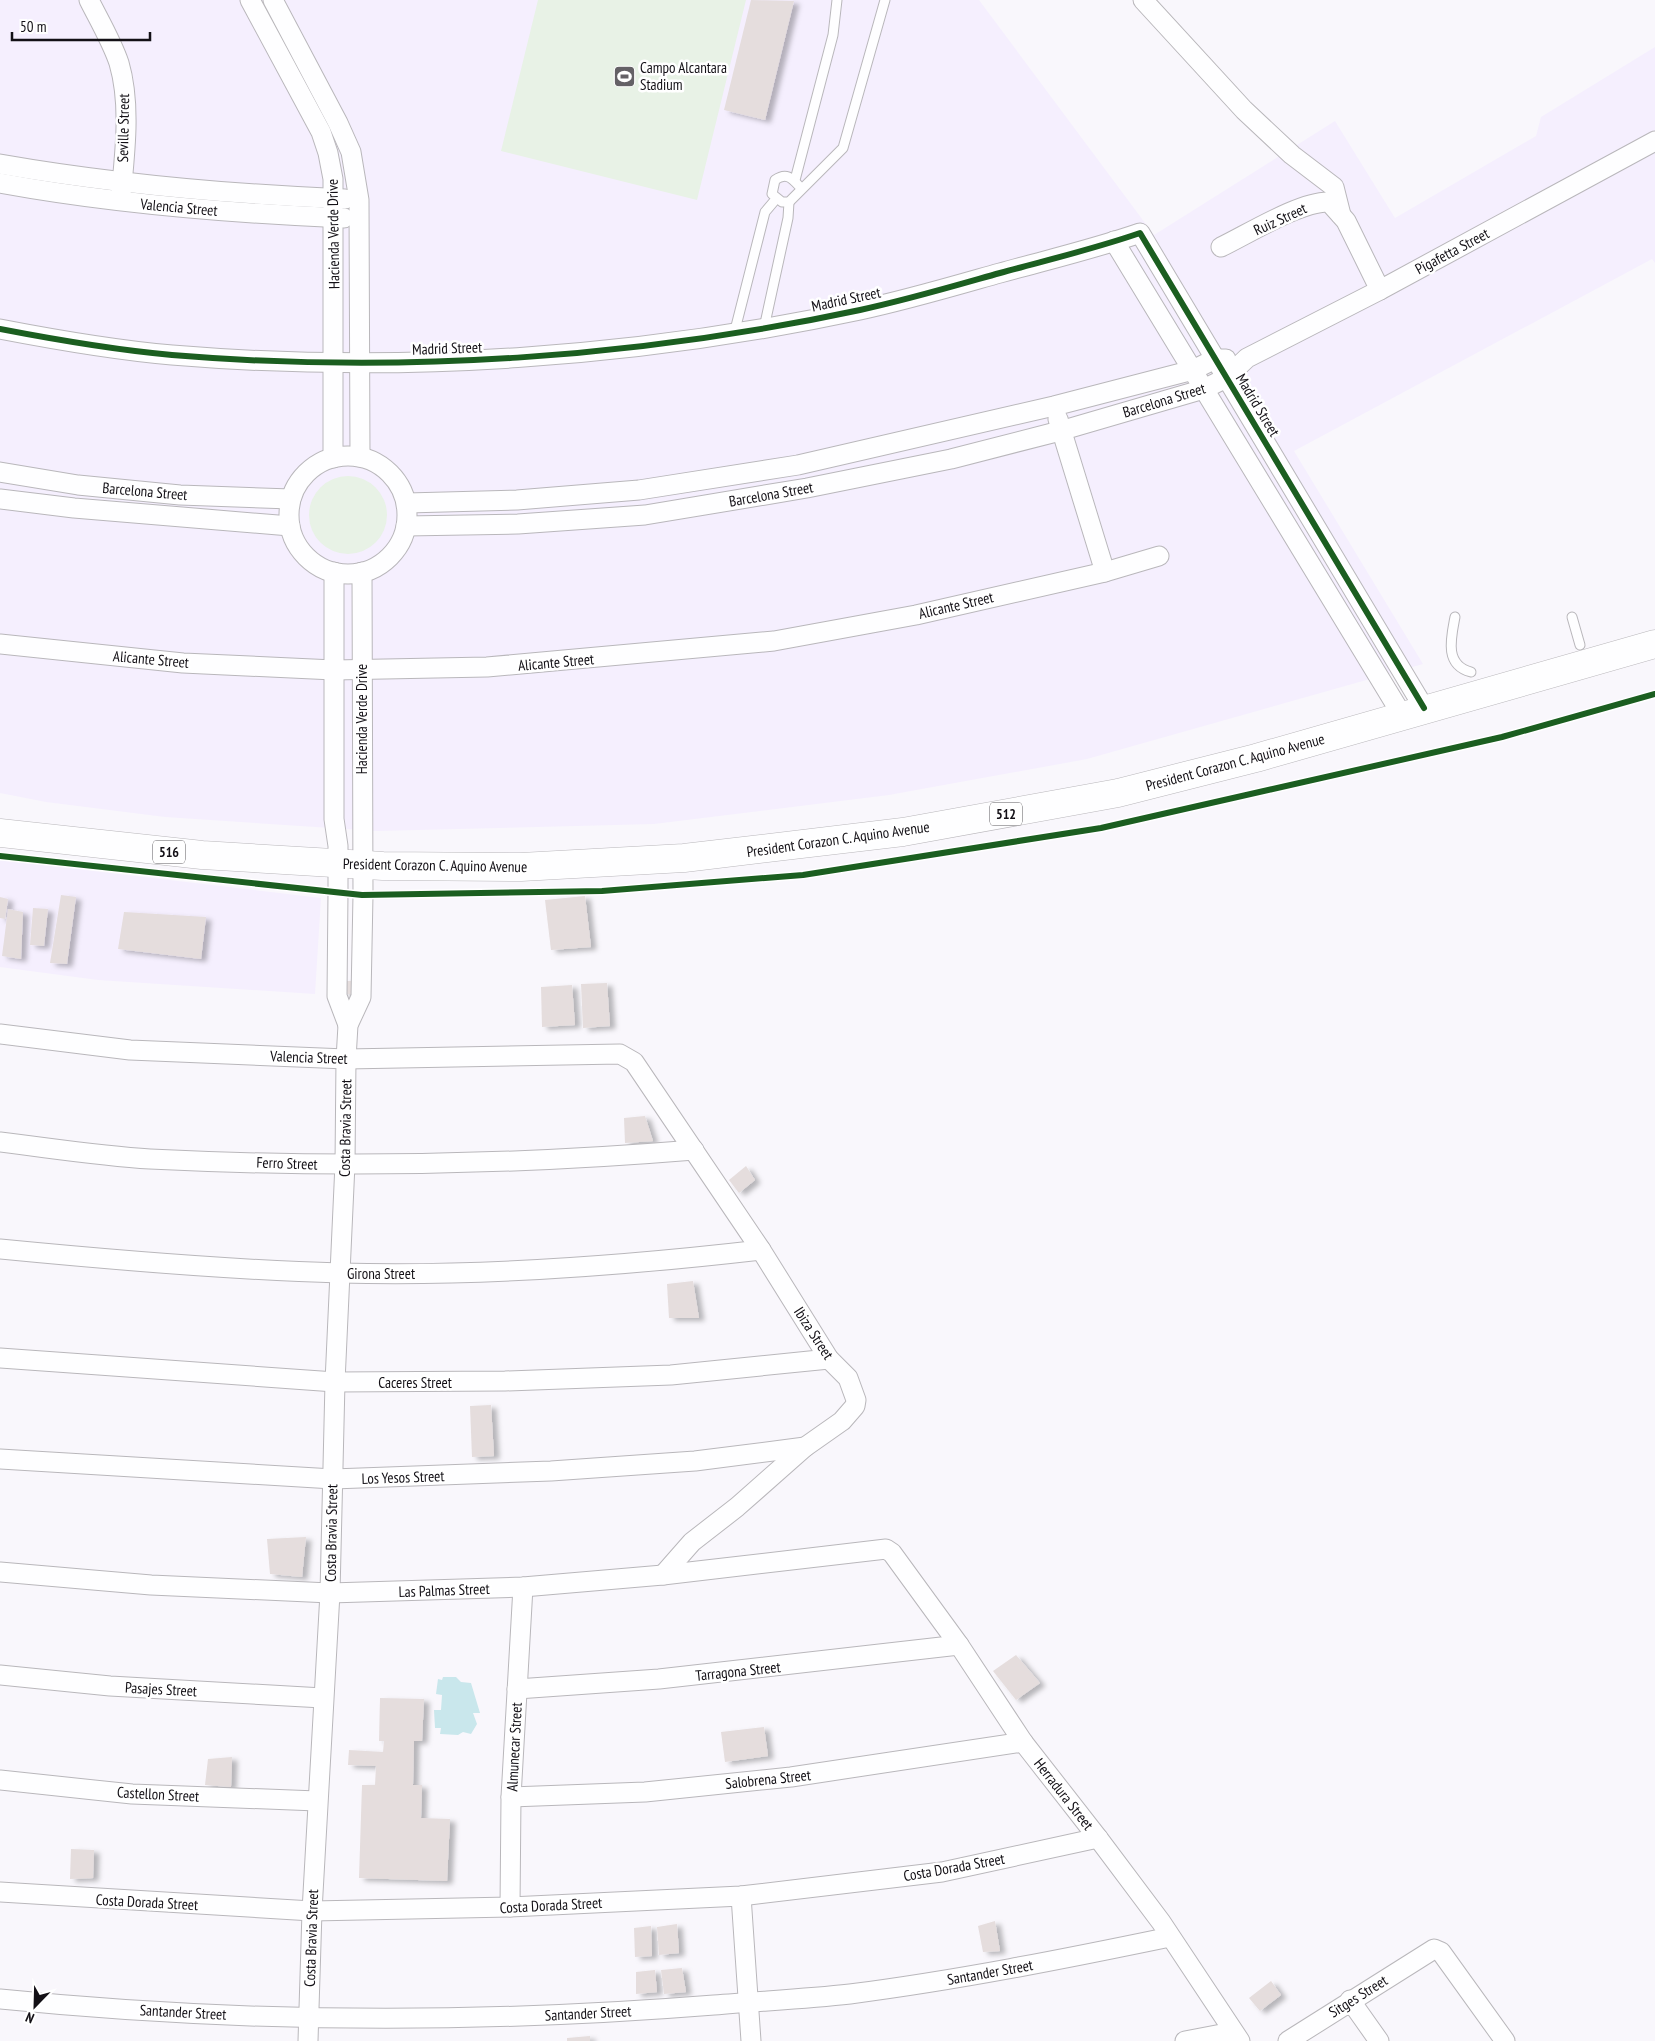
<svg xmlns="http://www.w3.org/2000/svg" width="1655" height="2041" font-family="'PT Sans Narrow',sans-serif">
<defs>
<filter id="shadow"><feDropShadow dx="5.5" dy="3" stdDeviation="2.5" flood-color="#0004"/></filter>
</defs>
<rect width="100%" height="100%" fill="#f9f7fc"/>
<g fill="#f5effe">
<path d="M 0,0 L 979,0 L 1154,235 L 1335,121 L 1395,218 L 1536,136 L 1541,117 L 1655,47 L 1655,263 L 1652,259 L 1294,451 L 1423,664 L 1087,759 L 889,795 L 654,824 L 377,831 L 165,817 L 46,802 L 0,793 Z"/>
<path d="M 0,860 L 321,898 L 315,994 L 98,980 L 0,967 Z"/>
</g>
<g fill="#e8f2e6">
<path d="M 538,0 L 746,0 L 697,200 L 501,151 Z"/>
<circle cx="348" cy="515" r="39"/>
</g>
<path fill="#c9e7ec" d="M 443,1677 L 456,1677 L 461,1682 L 471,1683 L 480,1713 L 473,1713 L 477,1724 L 471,1734 L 463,1732 L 458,1735 L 440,1734 L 441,1728 L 435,1728 L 434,1710 L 441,1710 L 442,1695 L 436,1694 L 438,1679 L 442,1680 Z"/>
<g fill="#e5dddd" filter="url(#shadow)">
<path d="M 751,0 L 794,1 L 765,120 L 724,110 Z"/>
<path d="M 61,895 L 76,897 L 67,964 L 50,963 Z"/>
<path d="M 585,896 L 591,947 L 551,950 L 545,900 Z"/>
<path d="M 0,897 L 8,899 L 5,919 L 0,918 Z"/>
<path d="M 33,908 L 48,909 L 44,946 L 30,945 Z"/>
<path d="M 8,909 L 23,912 L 21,959 L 2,956 Z"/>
<path d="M 124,912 L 206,917 L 201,959 L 118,949 Z"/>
<rect x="344" y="981" width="9" height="13"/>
<path d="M 607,983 L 610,1026 L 583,1028 L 581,984 Z"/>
<path d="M 572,985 L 575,1025 L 542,1027 L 541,987 Z"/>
<path d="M 645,1116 L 653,1141 L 625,1143 L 624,1118 Z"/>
<path d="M 746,1166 L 755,1180 L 739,1193 L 729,1180 Z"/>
<path d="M 693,1281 L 699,1318 L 669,1318 L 667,1284 Z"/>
<path d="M 491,1405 L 494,1456 L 472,1457 L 470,1406 Z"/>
<path d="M 306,1537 L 302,1577 L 270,1574 L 267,1539 Z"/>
<path d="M 1016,1655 L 1040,1683 L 1016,1700 L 993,1671 Z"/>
<path d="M 380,1698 L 424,1699 L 422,1741 L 414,1741 L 413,1785 L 422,1785 L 421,1818 L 450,1819 L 447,1881 L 359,1878 L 362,1785 L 375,1785 L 376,1766 L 348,1765 L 349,1750 L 383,1752 L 384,1741 L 379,1741 Z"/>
<path d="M 764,1727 L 768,1756 L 725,1762 L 721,1732 Z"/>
<path d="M 232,1757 L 231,1787 L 205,1785 L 208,1759 Z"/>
<path d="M 71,1849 L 94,1850 L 93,1878 L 70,1879 Z"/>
<path d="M 995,1921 L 1000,1951 L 983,1952 L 978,1926 Z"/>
<path d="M 677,1924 L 679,1953 L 659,1955 L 657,1927 Z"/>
<path d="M 651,1926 L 652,1956 L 635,1957 L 634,1928 Z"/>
<path d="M 682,1968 L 686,1992 L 664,1994 L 661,1970 Z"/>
<path d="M 655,1970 L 657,1992 L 636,1994 L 636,1972 Z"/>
<path d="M 1271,1981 L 1281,1995 L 1260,2011 L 1249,1998 Z"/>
<path d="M 590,2036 L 590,2041 L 567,2041 L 567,2038 Z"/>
</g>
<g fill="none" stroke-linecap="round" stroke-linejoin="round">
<defs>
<g id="lane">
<path d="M 795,180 L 833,35 L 837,0"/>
<path d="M 802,189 C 793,180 788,171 775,180 L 772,194 L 782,202 L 789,202 L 843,148 L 885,0"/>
<path d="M 764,328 L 788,218 L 789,202"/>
<path d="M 734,334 L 765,212 L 776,199"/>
<path d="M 1455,617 C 1451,638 1444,665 1471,672"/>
<path d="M 1572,617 L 1580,645"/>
</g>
<g id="street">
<path d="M 89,0 C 99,20 112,42 119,63 C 131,104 125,152 121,194"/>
<path d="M 250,0 L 321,132 L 328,153 L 333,179 L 333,458"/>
<path d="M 273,0 L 338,123 L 351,152 L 359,200 L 360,457"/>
<path d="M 1143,0 L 1244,110 L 1292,155 L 1334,187 L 1341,215"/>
<path d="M 0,164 C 114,184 229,194 345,199"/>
<path d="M 0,183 C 114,204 228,213 344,218"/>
<path d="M 1114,241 L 1402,715"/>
<path d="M 1221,247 C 1248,234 1301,201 1329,202 L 1346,221 L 1380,290"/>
<path d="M 0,329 C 57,340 115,350 172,355 C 401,374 635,358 860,310 C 907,300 954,286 1000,273 C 1047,260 1094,249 1140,233 L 1424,708"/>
<path d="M 1058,419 L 1105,572"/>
<circle cx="348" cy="515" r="59"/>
<path d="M 0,472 L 78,485 L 180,495 L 291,499"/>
<path d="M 0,499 L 74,508 L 290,526"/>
<path d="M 407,503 L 517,500 L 639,490 L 798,465 L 1054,406 L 1193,370 L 1215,359 L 1226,359"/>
<path d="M 406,526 L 518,524 L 645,515 L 807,488 L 951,459 L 1060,431 L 1204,389 L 1226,378 L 1247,358 L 1380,290 L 1655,141"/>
<path d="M 334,572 L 334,819 L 338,846 L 338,892 L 337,996 L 348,1025"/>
<path d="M 0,644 L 183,663 L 334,670 L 487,667 L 774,641 L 916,615 L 1105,572 L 1159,556"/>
<path d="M 0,1034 L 130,1050 L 346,1059 L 620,1054 L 634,1062 L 761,1250 L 829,1359 L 848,1378 L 856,1400 L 855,1406 L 842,1421 L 805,1447 L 737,1507 L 692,1542 L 663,1575"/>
<path d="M 0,1142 C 50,1148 100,1156 150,1159 C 332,1168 513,1165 694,1150"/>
<path d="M 0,1249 C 113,1260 227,1270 340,1273 C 481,1277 622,1266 761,1250"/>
<path d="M 0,1358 L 335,1382 L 505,1381 L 671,1375 L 829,1359"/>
<path d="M 0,1459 L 333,1479 L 551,1471 L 695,1461 L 805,1447"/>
<path d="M 0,1572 L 151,1585 L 330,1593 L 523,1587 L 663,1575 L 886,1549 L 892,1553 L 959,1645 L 1023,1742 L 1098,1838 L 1161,1922 L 1240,2041"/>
<path d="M 0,1675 L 110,1686 L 323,1698"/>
<path d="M 517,1689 L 659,1679 L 959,1645"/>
<path d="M 0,1780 L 132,1794 L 317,1801"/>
<path d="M 511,1797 L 645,1792 L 791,1777 L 1023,1742"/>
<path d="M 0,1892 L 312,1911 L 510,1907 L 741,1896 L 942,1872 L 1098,1838"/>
<path d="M 741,1896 L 751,2041"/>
<path d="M 510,1907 L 511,1797 L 523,1587"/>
<path d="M 0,1999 C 237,2023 477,2024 714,2005 C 760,2001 805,1999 850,1994 C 958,1980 1064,1959 1170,1937"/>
<path d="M 1350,2000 L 1379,2041"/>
<path d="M 308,2041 L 312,1911 L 330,1593 L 335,1382 L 345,1164 L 346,1059 L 348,1025 L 361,997 L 363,895 L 362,572"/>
<path d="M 1185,2041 L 1232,2032"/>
<path d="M 1288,2041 L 1434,1949 L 1441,1952 L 1505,2041"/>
</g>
<path id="primary" d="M 0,833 L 202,855 L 383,866 L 521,867 L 684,858 L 903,832 L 1118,793 L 1256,758 L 1655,644"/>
</defs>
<use href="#lane" stroke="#b9b7bb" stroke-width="11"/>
<use href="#street" stroke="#b9b7bb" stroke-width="21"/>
<use href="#primary" stroke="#b9b7bb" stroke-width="29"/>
<use href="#lane" stroke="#fefeff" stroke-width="9"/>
<use href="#street" stroke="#fefeff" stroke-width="19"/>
<use href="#primary" stroke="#fefeff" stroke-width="28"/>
<defs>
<g id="cycleway">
<path d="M 0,329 C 57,340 115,350 172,355 C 401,374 635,358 860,310 C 907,300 954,286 1000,273 C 1047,260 1094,249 1140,233 L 1424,708"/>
<path d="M 0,856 L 362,895 L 602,891 L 803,875 L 1101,828 L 1502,737 L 1655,694"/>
</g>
</defs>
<use href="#cycleway" stroke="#fff" stroke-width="9"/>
<use href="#cycleway" stroke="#1b5e20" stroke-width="6"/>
</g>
<defs>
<symbol id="stadium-square" viewBox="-11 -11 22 22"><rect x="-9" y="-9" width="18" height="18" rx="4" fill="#646166" stroke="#fff"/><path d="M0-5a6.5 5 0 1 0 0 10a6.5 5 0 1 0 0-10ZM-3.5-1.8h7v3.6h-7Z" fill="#fff"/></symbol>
</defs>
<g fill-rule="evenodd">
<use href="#stadium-square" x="612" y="64" width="25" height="25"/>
</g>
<g text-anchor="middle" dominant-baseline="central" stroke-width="5" stroke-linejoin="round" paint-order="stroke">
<g fill="#fff" stroke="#5a585c" stroke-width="1">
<rect x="990" y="802.5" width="32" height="23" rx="4"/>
<rect x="153" y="840.5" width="32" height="23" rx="4"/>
</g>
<g font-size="14" font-weight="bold" fill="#131016">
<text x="1006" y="814">512</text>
<text x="169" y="852">516</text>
</g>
<g font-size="15" fill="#131016" stroke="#fff" text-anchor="start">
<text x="640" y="67">Campo Alcantara<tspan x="640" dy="17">Stadium</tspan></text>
</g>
<g font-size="15" fill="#131016" stroke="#fff">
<text transform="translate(123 128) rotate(-89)">Seville Street</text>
<text transform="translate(179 207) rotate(5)">Valencia Street</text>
<text transform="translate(1280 219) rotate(-25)">Ruiz Street</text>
<text transform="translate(333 234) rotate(-91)">Hacienda Verde Drive</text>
<text transform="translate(1452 251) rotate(-28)">Pigafetta Street</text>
<text transform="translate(846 299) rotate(-12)">Madrid Street</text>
<text transform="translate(447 348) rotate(-2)">Madrid Street</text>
<text transform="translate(1164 400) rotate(-17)">Barcelona Street</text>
<text transform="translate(1258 405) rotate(59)">Madrid Street</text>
<text transform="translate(145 491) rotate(5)">Barcelona Street</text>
<text transform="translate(771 494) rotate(-10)">Barcelona Street</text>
<text transform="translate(956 605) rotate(-13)">Alicante Street</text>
<text transform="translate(151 659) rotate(5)">Alicante Street</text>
<text transform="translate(556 662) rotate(-5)">Alicante Street</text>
<text transform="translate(361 719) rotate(-90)">Hacienda Verde Drive</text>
<text transform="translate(1235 762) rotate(-15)">President Corazon C. Aquino Avenue</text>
<text transform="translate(838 839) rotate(-8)">President Corazon C. Aquino Avenue</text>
<text transform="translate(435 865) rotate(1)">President Corazon C. Aquino Avenue</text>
<text transform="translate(309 1057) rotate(2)">Valencia Street</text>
<text transform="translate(345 1128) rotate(-89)">Costa Bravia Street</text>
<text transform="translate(287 1163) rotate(2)">Ferro Street</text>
<text x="381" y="1273">Girona Street</text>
<text transform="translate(814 1333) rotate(57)">Ibiza Street</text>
<text x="415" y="1382">Caceres Street</text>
<text transform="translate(403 1477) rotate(-2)">Los Yesos Street</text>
<text transform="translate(331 1533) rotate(-89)">Costa Bravia Street</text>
<text transform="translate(444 1590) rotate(-2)">Las Palmas Street</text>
<text transform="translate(738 1671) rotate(-6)">Tarragona Street</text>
<text transform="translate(161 1689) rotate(3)">Pasajes Street</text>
<text transform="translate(514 1747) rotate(-87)">Almunecar Street</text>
<text transform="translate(768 1779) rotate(-6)">Salobrena Street</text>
<text transform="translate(158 1794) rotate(3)">Castellon Street</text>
<text transform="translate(1064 1794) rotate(52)">Herradura Street</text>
<text transform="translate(954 1867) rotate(-10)">Costa Dorada Street</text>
<text transform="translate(147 1902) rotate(3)">Costa Dorada Street</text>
<text transform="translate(551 1905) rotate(-3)">Costa Dorada Street</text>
<text transform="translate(311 1938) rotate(-88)">Costa Bravia Street</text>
<text transform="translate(990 1972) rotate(-10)">Santander Street</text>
<text transform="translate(1358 1996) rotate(-32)">Sitges Street</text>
<text transform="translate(183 2012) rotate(3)">Santander Street</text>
<text transform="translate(588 2013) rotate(-3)">Santander Street</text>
</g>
</g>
<g transform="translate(35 2006) rotate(203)" stroke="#ffffff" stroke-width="4" paint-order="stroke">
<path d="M0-4L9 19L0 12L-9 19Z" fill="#131016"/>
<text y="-8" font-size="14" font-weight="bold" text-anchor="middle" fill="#131016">N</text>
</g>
<path d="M12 32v8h138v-8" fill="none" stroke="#131016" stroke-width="2.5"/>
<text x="20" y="32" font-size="15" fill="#131016" stroke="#ffffff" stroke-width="4" paint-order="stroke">50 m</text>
</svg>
